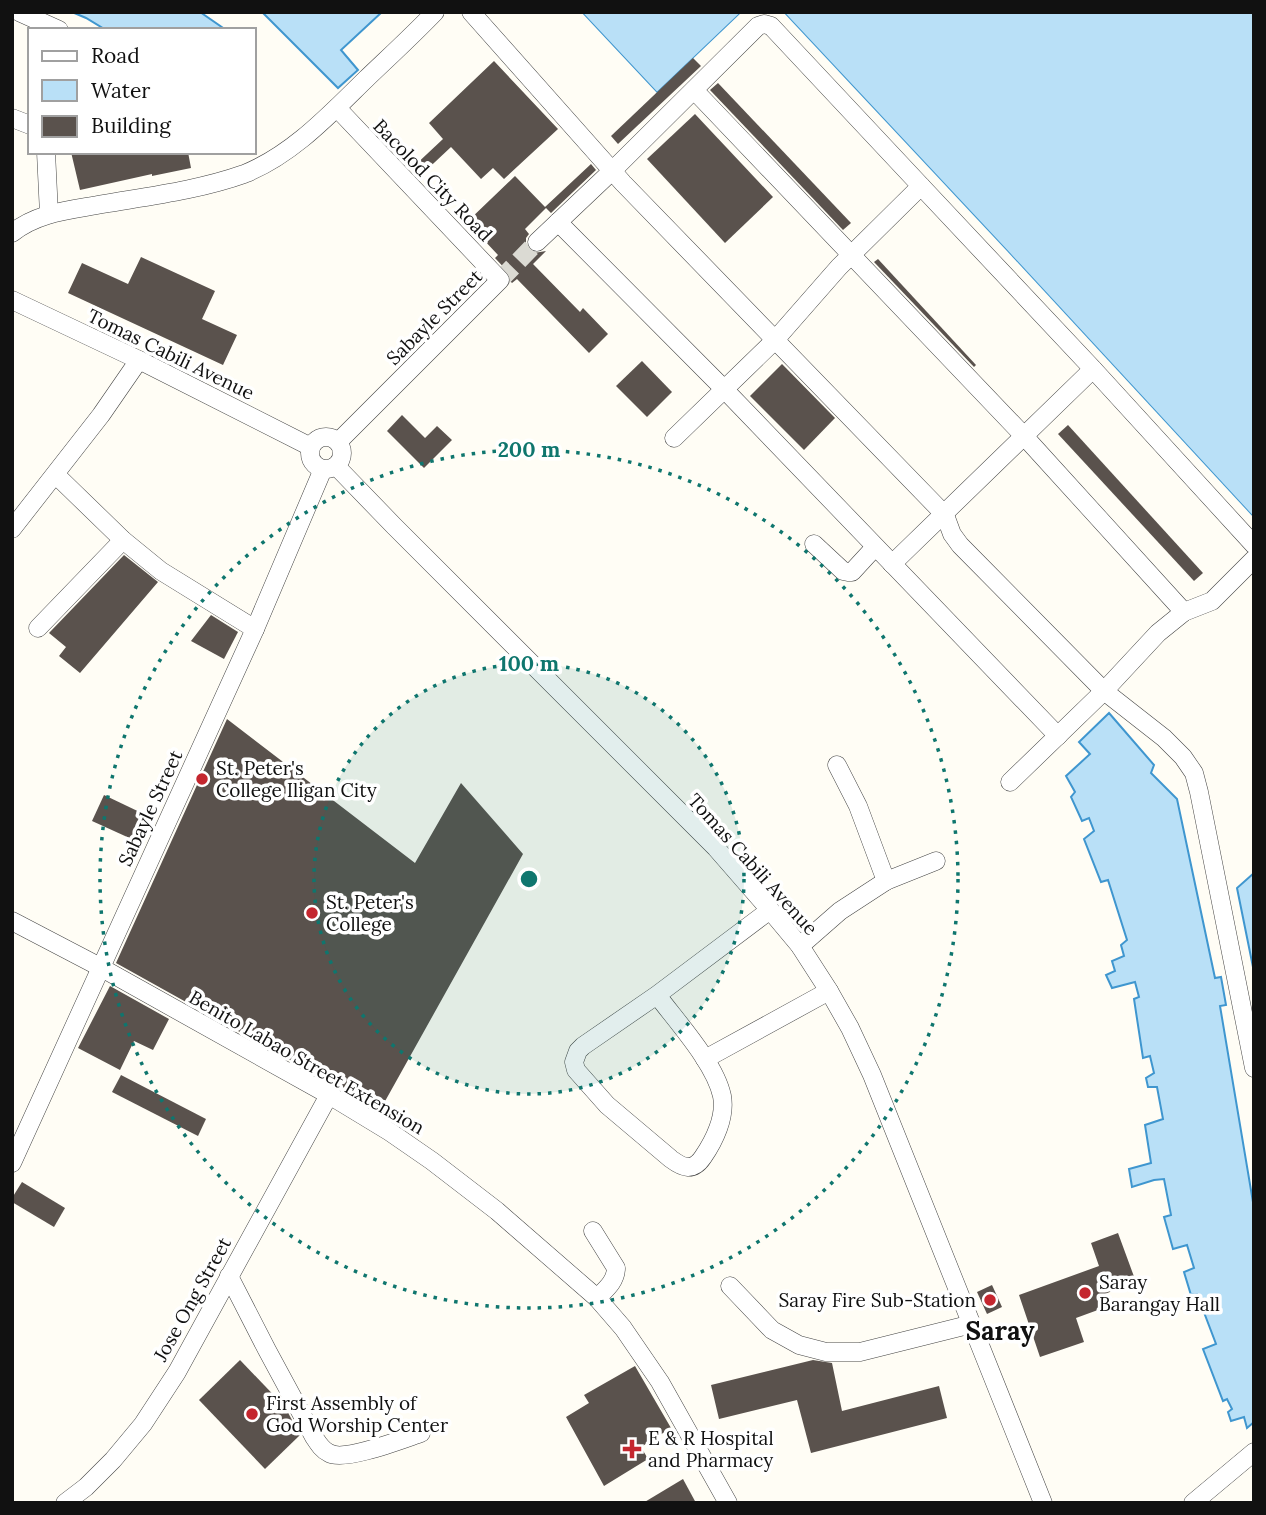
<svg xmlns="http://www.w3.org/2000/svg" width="1266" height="1515" font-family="Lora,serif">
<rect width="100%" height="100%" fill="#fffdf5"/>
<g fill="#b9e0f7" stroke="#3f96cf" stroke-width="2">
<path d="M 72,12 L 200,12 L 226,30 L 106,30 L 86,18 Z"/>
<path d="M 262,12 L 382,12 L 341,50 L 358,70 L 338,88 Z"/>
<path d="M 581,12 L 742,12 L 657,93 Z"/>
<path d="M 783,12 L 1254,12 L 1254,518 L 1006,250 Z"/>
<path d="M 1109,713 L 1154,765 L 1151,773 L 1177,799 L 1215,978 L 1221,977 L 1226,1005 L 1220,1006 L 1254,1208 L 1254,1422 L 1247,1428 L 1244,1417 L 1231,1421 L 1228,1412 L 1232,1409 L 1227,1399 L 1223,1401 L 1203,1349 L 1216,1344 L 1197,1294 L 1191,1295 L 1184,1272 L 1194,1268 L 1187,1245 L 1173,1249 L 1164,1217 L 1171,1215 L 1164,1179 L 1154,1180 L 1132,1187 L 1129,1169 L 1151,1163 L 1145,1125 L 1163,1119 L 1157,1087 L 1148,1087 L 1146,1078 L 1154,1073 L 1150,1056 L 1143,1058 L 1134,999 L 1139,997 L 1135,982 L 1112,988 L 1106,975 L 1115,971 L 1112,961 L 1124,956 L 1121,945 L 1127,940 L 1108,880 L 1101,882 L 1084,839 L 1094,831 L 1089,818 L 1082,821 L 1071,797 L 1075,792 L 1066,776 L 1090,754 L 1079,742 Z"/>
<path d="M 1254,873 L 1254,972 L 1237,888 Z"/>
</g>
<g fill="#fffdf5">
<path d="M 578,12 L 581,12 L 657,93 L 742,12 L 745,12 L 659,95 L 655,95 Z"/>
<path d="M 779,12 L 783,12 L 1006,250 L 1254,518 L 1254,521 Z"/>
</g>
<g fill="#5a524d">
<path d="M 693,58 L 701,66 L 618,144 L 611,136 Z"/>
<path d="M 494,61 L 558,129 L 504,179 L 493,168 L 481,179 L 451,147 L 419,177 L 411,169 L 443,139 L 429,123 Z"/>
<path d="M 718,83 L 851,223 L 843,230 L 710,90 Z"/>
<path d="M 695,114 L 773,197 L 725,243 L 647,159 Z"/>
<path d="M 71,152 L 188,152 L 191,168 L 152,176 L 152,174 L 80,190 Z"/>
<path d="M 591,164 L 596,170 L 551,213 L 546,208 L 525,229 L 529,234 L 526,238 L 526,244 L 529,250 L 534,253 L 546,251 L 533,264 L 580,312 L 583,308 L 608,334 L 589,353 L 517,279 L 512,283 L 511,282 L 509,273 L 495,258 L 498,255 L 467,222 L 515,176 L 546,208 L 545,207 Z"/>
<path d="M 141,257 L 215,291 L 202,319 L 237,335 L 223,365 L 68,293 L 82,263 L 128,284 Z"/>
<path d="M 878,259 L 976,365 L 974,367 L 874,262 Z"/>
<path d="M 642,361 L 672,392 L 647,417 L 616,386 Z"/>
<path d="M 782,364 L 835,418 L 804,450 L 750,396 Z"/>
<path d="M 402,415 L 425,438 L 437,426 L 452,440 L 424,468 L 387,431 Z"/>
<path d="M 1068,425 L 1203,573 L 1194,581 L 1058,434 Z"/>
<path d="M 124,555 L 158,582 L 80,673 L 59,656 L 66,647 L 49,633 Z"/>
<path d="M 211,615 L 238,632 L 224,659 L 191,641 Z"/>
<path d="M 227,719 L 415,863 L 461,783 L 523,854 L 379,1112 L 335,1085 L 116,963 Z"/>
<path d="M 104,795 L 148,816 L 136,841 L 92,821 Z"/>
<path d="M 110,986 L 169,1019 L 153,1050 L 134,1041 L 120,1070 L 78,1048 Z"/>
<path d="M 121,1075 L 206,1119 L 198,1136 L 112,1092 Z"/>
<path d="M 22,1182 L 65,1208 L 54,1227 L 12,1202 L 12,1198 Z"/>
<path d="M 1118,1233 L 1136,1282 L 1102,1295 L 1106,1307 L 1076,1318 L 1084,1342 L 1040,1357 L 1019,1295 L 1099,1266 L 1091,1243 Z"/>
<path d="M 992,1285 L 1002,1307 L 987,1314 L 977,1292 Z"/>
<path d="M 240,1360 L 285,1407 L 300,1435 L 265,1469 L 199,1400 Z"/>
<path d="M 813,1360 L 832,1363 L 842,1411 L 939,1386 L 947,1418 L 811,1453 L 797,1400 L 719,1419 L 711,1385 Z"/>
<path d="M 635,1366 L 671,1428 L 641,1447 L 648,1459 L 604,1486 L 566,1417 L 589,1403 L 584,1395 Z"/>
<path d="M 683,1479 L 696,1503 L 643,1503 Z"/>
</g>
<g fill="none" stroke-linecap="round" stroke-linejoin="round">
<path stroke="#dbdad3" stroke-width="18" stroke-dasharray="18 9" stroke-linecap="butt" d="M 500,280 L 537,242"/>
<defs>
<g id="minor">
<path d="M 19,12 L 59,30"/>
<path d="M 471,12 L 623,183 L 945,515 L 952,534 L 960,545 L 1104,691 L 1164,738 L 1183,757 L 1194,773 L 1199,792 L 1254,1068"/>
<path d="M 694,90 L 1024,436 L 1184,612"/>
<path d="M 337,108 L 500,280 L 338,442"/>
<path d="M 12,118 L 30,125"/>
<path d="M 46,152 L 49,214"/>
<path d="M 921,186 L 1093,369 L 1254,545"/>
<path d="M 558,222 L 724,389 L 1058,736"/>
<path d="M 12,233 C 38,212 71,210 103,204 C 150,196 199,190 244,174 C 292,155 329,115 366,79 C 389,57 413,35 435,12"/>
<path d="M 537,242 L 612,171 L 758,26 L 764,24 L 771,26 L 921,186 L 839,267 L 775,340 L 674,438"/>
<path d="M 12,300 L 139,360 L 311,447"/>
<circle cx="326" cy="453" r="16"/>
<path d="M 336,466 L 394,526 L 716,848 L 770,910 L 800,946 L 829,991 L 850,1028 L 872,1075 L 1043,1503"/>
<path d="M 56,475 L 123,540 L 161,571 L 255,629"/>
<path d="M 12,529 L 101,415 L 139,360"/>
<path d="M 814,544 L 843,571 L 848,572 L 852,572 L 875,547"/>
<path d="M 892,564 L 1093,369"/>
<path d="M 38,628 L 123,540"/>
<path d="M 837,765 L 858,806 L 886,881"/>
<path d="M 1010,782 L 1104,691 L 1158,633 L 1184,612 L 1212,601 L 1254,559"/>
<path d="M 12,921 L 100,967 L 329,1095 L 390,1132 L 432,1161 L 497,1211 L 597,1298 L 623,1328 L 660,1382 L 728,1503"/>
<path d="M 800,946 L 840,911 L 886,881 L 936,861"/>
<path d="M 657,995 C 677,1022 715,1063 722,1096 C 726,1117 714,1141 703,1157 C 693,1172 683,1168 671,1159 L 607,1105 L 576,1070 L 574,1062 L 578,1051 L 583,1046 L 657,995 L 770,910"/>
<path d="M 705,1059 L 829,991"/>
<path d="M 12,1163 L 255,629 L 323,469"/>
<path d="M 593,1231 L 616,1268 C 616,1281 606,1289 597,1298"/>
<path d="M 229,1276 L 267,1350 L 314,1437 C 318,1443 322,1450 329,1453 C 344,1462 403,1439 421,1433"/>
<path d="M 730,1286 L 772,1330 L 799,1345 L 826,1352 L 860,1352 L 972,1324"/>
<path d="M 65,1503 L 86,1487 L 113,1460 L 143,1424 L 177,1372 L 329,1095"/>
<path d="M 1193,1503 L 1254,1452"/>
</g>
</defs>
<use href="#minor" stroke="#444" stroke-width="19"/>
<use href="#minor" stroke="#fff" stroke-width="18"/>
</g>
<circle cx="529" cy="879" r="215" fill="#0f766e" fill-opacity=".12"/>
<g fill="none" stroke="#0f766e" stroke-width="3.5" stroke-dasharray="3.5 7">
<circle cx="529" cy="879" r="215"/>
<circle cx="529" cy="879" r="429"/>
</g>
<g fill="#c4262e" stroke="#fff" stroke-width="2.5">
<circle cx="202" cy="779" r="7"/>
<circle cx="312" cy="913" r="7"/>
<circle cx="1085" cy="1293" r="7"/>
<circle cx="990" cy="1300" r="7"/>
<circle cx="252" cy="1414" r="7"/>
<path d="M628.5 1438.5h7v7h7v7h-7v7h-7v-7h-7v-7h7z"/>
</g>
<g text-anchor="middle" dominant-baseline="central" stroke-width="7" stroke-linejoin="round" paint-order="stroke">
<g font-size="19" fill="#111" stroke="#fff">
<text transform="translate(433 180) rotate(46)">Bacolod City Road</text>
<text transform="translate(434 317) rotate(-45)">Sabayle Street</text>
<text transform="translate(171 354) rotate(26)">Tomas Cabili Avenue</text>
<text transform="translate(150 808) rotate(-65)">Sabayle Street</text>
<text transform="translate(753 864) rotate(48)">Tomas Cabili Avenue</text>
<text transform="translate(307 1062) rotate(30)">Benito Labao Street Extension</text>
<text transform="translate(192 1299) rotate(-61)">Jose Ong Street</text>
</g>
<g font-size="19" fill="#111" stroke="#fff" text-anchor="start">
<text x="216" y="768">St. Peter's<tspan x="216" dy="22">College Iligan City</tspan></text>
<text x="326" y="902">St. Peter's<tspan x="326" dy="22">College</tspan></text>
<text x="1099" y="1282">Saray<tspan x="1099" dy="22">Barangay Hall</tspan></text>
<text x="976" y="1300" text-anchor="end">Saray Fire Sub-Station</text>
<text x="266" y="1403">First Assembly of<tspan x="266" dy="22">God Worship Center</tspan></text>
<text x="648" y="1438">E &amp; R Hospital<tspan x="648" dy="22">and Pharmacy</tspan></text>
</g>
<g font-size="26" font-weight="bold" fill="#111" stroke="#fff">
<text x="1000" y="1330">Saray</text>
</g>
</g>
<circle cx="529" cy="879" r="10" fill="#0f766e" stroke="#fff" stroke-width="3.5"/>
<g font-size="21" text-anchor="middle" font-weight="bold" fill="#0f766e" stroke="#fff" stroke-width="7" stroke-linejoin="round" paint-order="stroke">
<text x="529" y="457">200 m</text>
<text x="529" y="671">100 m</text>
</g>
<rect width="1266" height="1515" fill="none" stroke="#111111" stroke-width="28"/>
<rect x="28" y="28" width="228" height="126" fill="#ffffff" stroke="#a0a0a0" stroke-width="2"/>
<rect x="42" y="51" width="35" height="10" fill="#ffffff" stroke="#a0a0a0" stroke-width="2"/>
<text x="91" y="63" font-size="21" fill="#111111">Road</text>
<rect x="42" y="80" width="35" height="21" fill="#b9e0f7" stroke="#a0a0a0" stroke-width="2"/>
<text x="91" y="98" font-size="21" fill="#111111">Water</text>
<rect x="42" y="116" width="35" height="21" fill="#5a524d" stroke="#a0a0a0" stroke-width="2"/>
<text x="91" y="133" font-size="21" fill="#111111">Building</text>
</svg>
